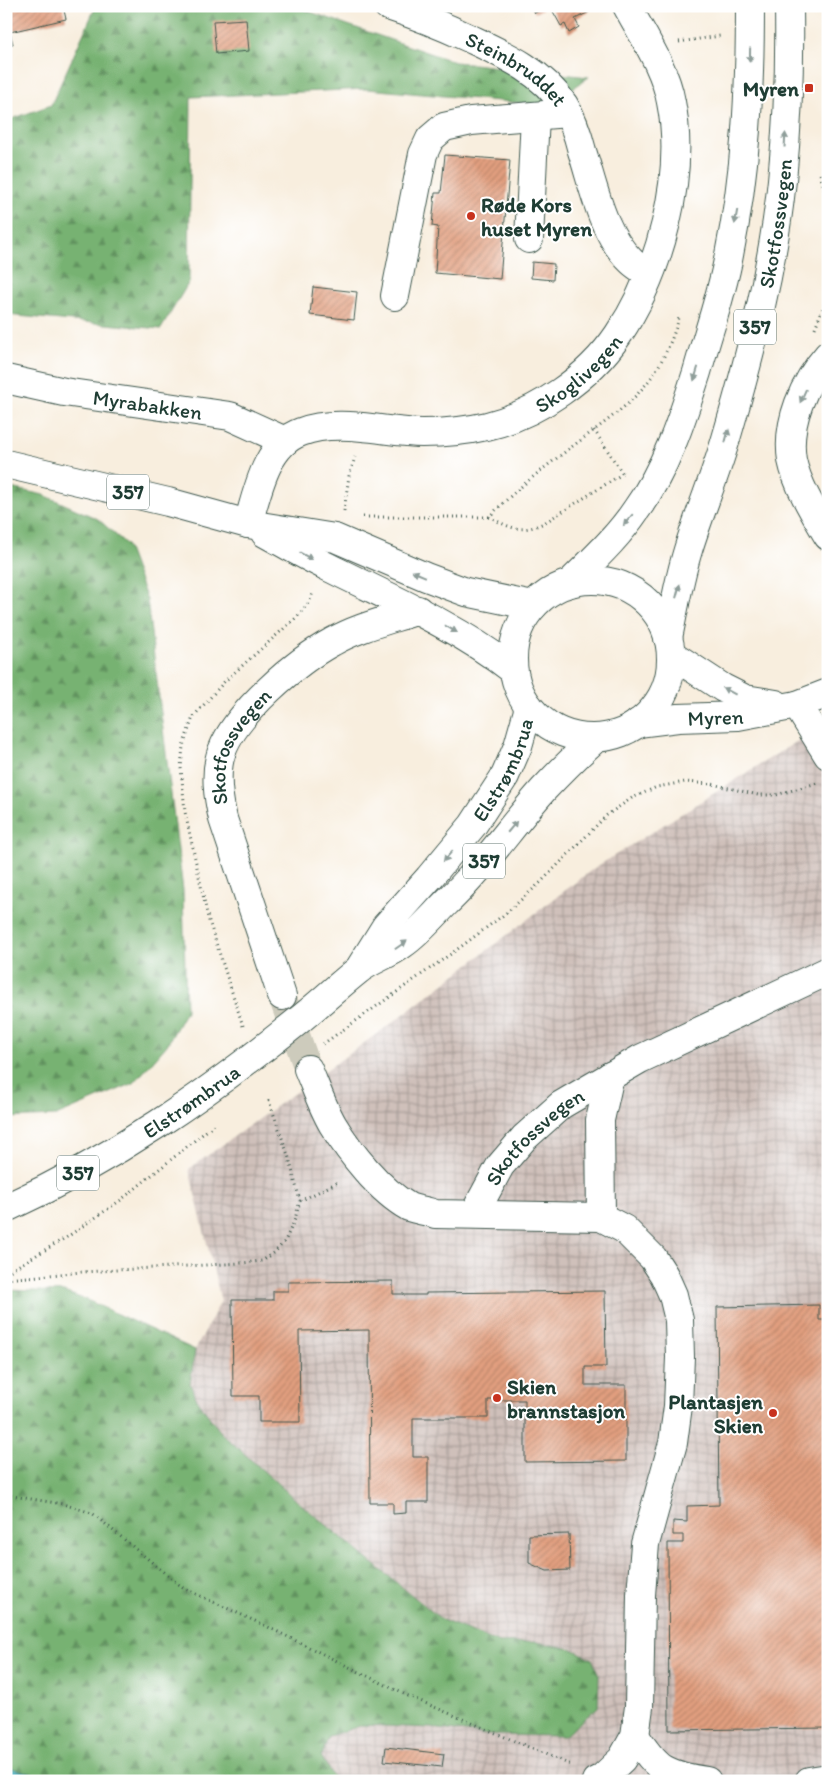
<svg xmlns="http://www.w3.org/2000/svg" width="834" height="1787" font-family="Itim,sans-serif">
<defs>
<pattern id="industrial-grid" width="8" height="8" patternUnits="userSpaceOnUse" patternTransform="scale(1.25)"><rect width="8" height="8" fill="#cfc0ba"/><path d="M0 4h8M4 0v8" fill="none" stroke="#a79d98"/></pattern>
<pattern id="forest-firs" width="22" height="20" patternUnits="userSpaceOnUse" patternTransform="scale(1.25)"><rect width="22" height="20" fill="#77b272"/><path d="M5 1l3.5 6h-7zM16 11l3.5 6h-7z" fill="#61925e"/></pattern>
<pattern id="water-rules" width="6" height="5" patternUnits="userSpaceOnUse" patternTransform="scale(1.25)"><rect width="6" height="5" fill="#59c4d3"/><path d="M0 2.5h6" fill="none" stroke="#49a0ac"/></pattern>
<pattern id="building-hatch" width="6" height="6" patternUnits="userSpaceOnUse" patternTransform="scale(1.25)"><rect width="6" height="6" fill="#e29f7f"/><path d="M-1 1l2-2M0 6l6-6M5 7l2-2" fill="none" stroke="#b78369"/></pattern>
</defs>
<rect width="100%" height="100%" fill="#fff"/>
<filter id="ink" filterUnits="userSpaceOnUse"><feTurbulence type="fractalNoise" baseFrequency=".02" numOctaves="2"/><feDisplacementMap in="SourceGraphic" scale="10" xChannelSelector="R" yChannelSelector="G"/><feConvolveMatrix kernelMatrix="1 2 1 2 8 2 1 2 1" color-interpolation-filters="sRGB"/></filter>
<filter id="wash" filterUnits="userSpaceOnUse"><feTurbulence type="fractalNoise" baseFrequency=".0096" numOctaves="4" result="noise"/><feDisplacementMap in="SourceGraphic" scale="20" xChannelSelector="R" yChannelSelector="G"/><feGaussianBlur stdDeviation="1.12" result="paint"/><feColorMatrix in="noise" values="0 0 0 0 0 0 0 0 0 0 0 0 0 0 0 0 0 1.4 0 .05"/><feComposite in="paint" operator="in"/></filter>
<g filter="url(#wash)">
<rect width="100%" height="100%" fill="#f8eede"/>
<path fill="url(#industrial-grid)" d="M 828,722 L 828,1781 L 337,1781 L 334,1779 L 321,1756 L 329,1736 L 364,1725 L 431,1728 L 491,1735 L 537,1642 L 500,1643 L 442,1620 L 297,1501 L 222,1434 L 198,1402 L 190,1384 L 195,1350 L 221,1301 L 189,1169 L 396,1020 L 593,869 Z"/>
<g fill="url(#forest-firs)" stroke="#4b7853">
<path d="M 96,6 L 293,6 L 455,62 L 589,77 L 557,100 L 543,105 L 367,89 L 191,97 L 189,282 L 161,329 L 6,315 L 6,121 L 51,105 Z"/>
<path d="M 6,487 L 44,495 L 98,519 L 126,544 L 147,600 L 183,890 L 186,1011 L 167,1045 L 134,1083 L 56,1116 L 6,1118 Z"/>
<path d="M 6,1290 L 64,1292 L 89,1301 L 195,1350 L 190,1384 L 198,1402 L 222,1434 L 297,1501 L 442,1620 L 500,1643 L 537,1642 L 572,1649 L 592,1659 L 599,1675 L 598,1707 L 564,1736 L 491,1735 L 431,1728 L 363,1725 L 329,1736 L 321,1756 L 334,1779 L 337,1781 L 60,1781 L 6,1767 Z"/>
</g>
<path fill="url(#water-rules)" stroke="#3c8084" d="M 6,1767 L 60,1781 L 6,1781 Z"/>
<g id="blocks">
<g fill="url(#building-hatch)">
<path d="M 6,6 L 63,6 L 66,19 L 10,32 L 13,44 L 6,45 Z"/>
<path d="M 531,6 L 548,6 L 535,13 Z"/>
<path d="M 550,6 L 586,6 L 589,12 L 575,19 L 579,27 L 569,33 L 565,24 L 561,26 Z"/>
<path d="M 246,19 L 249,51 L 216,54 L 213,21 Z"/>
<path d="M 445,155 L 510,160 L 500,279 L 435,273 L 438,227 L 432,226 L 435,193 L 441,193 Z"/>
<path d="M 532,262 L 554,264 L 553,280 L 531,278 Z"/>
<path d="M 313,287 L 357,292 L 354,320 L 310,315 Z"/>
<path d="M 393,1281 L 393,1294 L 404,1294 L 404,1295 L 426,1295 L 426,1293 L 605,1291 L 606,1367 L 585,1367 L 585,1385 L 626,1385 L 626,1461 L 525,1462 L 525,1400 L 488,1400 L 488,1418 L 413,1418 L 413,1457 L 428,1457 L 428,1502 L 406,1502 L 406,1513 L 393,1514 L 393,1503 L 370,1503 L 369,1330 L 299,1331 L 300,1422 L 259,1422 L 259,1396 L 233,1396 L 232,1300 L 273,1300 L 273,1291 L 288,1291 L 288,1282 Z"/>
<path d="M 819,1305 L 819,1320 L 828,1320 L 828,1728 L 669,1730 L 668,1543 L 683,1543 L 683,1535 L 673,1535 L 673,1521 L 687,1522 L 687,1506 L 719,1505 L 717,1307 Z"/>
<path d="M 569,1534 L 570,1570 L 547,1571 L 529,1563 L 529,1535 Z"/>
<path d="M 386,1747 L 444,1754 L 442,1767 L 384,1761 Z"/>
</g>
</g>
</g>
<g filter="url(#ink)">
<use href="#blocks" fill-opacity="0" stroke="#40584e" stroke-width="1"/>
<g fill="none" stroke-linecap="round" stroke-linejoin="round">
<path stroke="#cdcbbc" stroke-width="28" stroke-dasharray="28 14" stroke-linecap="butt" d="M 282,996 L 308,1069"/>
<defs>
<g id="minor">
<path id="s1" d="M 388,6 C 416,15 443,26 469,38 C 505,55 542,71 564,105 C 573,119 578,135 582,151 C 594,188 602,233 631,261 C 636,266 643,270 649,274"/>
<path d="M 529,239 L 535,116"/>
<path d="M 395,296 L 423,154 L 430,139 L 444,127 L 471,121 L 568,113"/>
<path d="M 828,355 C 804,382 786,423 792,460 C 797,485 815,514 828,536"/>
<path id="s2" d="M 6,379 L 64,392 L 230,416 L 285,441"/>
<path id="s3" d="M 248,524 C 257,493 266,444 301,432 C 337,418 384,432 422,433 C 443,433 466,431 487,426 C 537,414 589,378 618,335 C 660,273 686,176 671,102 C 665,68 643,36 627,6"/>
<path d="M 671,654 L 723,688 L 745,699 L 776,704"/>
<path d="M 797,705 L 828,755"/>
<path id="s4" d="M 638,723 L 678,718 L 738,716 L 797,705 L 828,693"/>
<path id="s5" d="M 282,996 L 223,819 C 218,797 214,772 222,751 C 236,713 297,661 332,642 C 358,627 389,620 418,610"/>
<path d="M 308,1069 C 316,1088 323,1108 333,1125 C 350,1153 380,1191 409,1207 C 417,1210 427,1211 435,1214 L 601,1217 L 624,1229 L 653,1258 L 664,1275 L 673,1295 L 679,1320 L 680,1357 L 678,1406 L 673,1443 L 645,1544 L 641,1595 L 639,1707 L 635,1736 L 622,1759 L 602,1778 L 596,1781"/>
<path id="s6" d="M 474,1214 L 500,1166 L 524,1138 L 561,1105 L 640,1059 L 828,971"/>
<path d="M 601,1217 L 600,1120 L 610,1076"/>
<path d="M 635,1736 C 643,1747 652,1762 664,1769 C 676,1776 693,1779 707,1781"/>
<path d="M 809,1781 L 828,1778"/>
</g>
<g id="major">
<path d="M 6,464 L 168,502 L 248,524 L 335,538 L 426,577 L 466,592 L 533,606"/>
<path d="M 265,533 C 285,544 305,556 326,566 C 390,598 457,626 513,670"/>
<circle cx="592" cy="659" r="79"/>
<path d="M 570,583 C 593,560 618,537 636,510 C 666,469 682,419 697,372 C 708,333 722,294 729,255 C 746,172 750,91 750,6"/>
<path id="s7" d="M 668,638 C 674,609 679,579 688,550 C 699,514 714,479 725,442 C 750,357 773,269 782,180 C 788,122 790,64 789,6"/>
<path id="s8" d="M 361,966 L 386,926 L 429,878 L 473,825 L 505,776 L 518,746 L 529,707"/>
<path id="s9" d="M 6,1208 C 114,1159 206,1095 298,1021 C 318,1005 337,987 357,971 C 370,960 389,955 403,944 C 419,933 433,916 447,902 C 483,868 511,826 544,789 C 561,771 578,754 596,738"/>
</g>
</defs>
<use href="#minor" stroke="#40584e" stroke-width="30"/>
<use href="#major" stroke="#40584e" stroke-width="30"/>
<g stroke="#40584e" stroke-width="3" stroke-dasharray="1 4" stroke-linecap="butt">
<path d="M 679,42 L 720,36"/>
<path d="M 820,174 L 828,203"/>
<path d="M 815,328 L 828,295"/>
<path d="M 594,430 L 623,474"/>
<path d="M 344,511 L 349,476 L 355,457"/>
<path d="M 363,517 L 489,517 C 516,489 546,466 577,443 C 601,425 628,407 647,383 C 662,364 672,341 679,318"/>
<path d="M 489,517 C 511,528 520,534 544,523 L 622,474"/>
<path d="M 243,1026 L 208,918 L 185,812 L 181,768 L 183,746 L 193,717 L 225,681 L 297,617 L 310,601 L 313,592"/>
<path d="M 323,1044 L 455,951 L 505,914 L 540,883 L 607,815 L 632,798 L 657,787 L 685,782 L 712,784 L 758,795 L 776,795 L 817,783"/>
<path d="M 300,1201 L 338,1182"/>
<path d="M 6,1273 L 67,1237 L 121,1200 L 215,1124"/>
<path d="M 6,1279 L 82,1272 L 242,1263 L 262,1261 L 274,1253 L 285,1241 L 295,1219 L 300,1201 L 289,1158 L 268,1098"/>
<path d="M 6,1495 L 63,1504 L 92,1513 L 183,1588 L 268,1627 L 406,1695 L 571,1765"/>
</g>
<use href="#minor" stroke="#fff" stroke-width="28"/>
<use href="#major" stroke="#fff" stroke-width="28"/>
</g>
<defs><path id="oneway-solid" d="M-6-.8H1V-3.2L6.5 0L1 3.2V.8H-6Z" transform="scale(1.25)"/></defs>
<g fill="#8f9e9a">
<use href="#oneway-solid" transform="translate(750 55) rotate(91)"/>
<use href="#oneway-solid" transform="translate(785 140) rotate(-86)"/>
<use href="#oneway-solid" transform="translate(736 217) rotate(100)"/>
<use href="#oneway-solid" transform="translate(696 374) rotate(107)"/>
<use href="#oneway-solid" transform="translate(803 396) rotate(114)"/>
<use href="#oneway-solid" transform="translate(727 436) rotate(-75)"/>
<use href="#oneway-solid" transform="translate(628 520) rotate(130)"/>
<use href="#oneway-solid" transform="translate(306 556) rotate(29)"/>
<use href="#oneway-solid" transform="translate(419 574) rotate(-157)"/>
<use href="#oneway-solid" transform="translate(678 591) rotate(-75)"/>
<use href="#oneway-solid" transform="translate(451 629) rotate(30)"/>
<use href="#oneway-solid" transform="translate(729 691) rotate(-152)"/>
<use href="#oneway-solid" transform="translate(512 827) rotate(-50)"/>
<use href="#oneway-solid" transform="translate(448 856) rotate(130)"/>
<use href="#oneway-solid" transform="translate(401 945) rotate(-35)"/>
</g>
</g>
<g fill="#c8321e" stroke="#fff" stroke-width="2">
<rect x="804" y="83" width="10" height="10" rx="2.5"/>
<circle cx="471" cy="216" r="5"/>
<circle cx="497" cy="1398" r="5"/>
<circle cx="773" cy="1413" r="5"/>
</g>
<g text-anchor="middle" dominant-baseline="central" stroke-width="4" stroke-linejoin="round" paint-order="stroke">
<g fill="#fff" stroke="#627771" stroke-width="1">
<rect x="734" y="309.5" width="42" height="35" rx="4"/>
<rect x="107" y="474.5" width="42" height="35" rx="4"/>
<rect x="463" y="843.5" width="42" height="35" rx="4"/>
<rect x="57" y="1155.5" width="42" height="35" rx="4"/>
</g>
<g font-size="20" font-weight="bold" fill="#1f3d34">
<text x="755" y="327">357</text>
<text x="128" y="492">357</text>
<text x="484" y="861">357</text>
<text x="78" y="1173">357</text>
</g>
<g font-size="21" fill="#1f3d34" stroke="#fff">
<text stroke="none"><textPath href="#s1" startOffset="144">Steinbruddet</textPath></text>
<text stroke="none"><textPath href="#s7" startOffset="429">Skotfossvegen</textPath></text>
<text stroke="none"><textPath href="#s3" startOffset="405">Skoglivegen</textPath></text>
<text stroke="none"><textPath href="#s2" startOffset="144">Myrabakken</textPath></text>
<text stroke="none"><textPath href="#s4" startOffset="78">Myren</textPath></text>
<text stroke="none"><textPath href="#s5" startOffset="266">Skotfossvegen</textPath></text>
<text stroke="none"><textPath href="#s8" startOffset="244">Elstrømbrua</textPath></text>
<text stroke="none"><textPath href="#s9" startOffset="214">Elstrømbrua</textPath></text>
<text stroke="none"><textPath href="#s6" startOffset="100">Skotfossvegen</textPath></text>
</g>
<g font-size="21" font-weight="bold" fill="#1f3d34" stroke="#fff" text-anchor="end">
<text x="799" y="88">Myren</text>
<text x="481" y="204" text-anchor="start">Røde Kors<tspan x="481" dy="24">huset Myren</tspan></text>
<text x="507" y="1386" text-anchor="start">Skien<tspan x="507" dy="24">brannstasjon</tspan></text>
<text x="763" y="1401">Plantasjen<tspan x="763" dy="24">Skien</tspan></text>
</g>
</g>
<rect width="834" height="1787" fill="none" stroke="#fff" stroke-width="25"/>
</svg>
